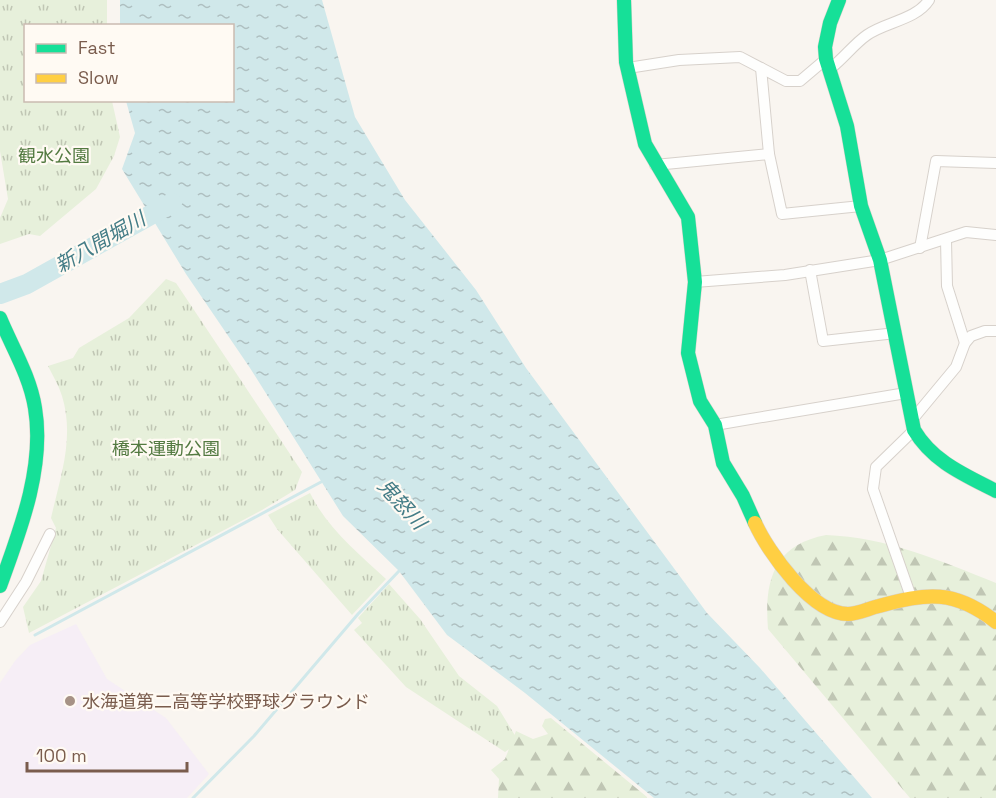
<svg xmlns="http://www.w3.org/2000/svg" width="996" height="798" font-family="'Space Grotesk','Noto Sans JP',sans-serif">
<defs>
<pattern id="grass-tufts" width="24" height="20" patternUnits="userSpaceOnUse" patternTransform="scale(1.5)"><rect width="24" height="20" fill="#e7f0db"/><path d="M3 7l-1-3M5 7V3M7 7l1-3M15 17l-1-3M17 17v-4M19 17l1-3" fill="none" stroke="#c0c6b4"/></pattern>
<pattern id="forest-firs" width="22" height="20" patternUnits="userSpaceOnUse" patternTransform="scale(1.5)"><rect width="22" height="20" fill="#e7f0db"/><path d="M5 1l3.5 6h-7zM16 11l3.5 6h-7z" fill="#c0c6b4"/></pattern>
<pattern id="water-ripples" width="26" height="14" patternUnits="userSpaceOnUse" patternTransform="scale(1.5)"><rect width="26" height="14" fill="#d0e8ea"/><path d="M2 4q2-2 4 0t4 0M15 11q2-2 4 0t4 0" fill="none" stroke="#aebfc0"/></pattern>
</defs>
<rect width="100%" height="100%" fill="#f9f5f0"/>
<path fill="#f6eef6" d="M 76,624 L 107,679 L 166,718 L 209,774 L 187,798 L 0,798 L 0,683 L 15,661 L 30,645 Z"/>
<g fill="url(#grass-tufts)">
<path d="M 0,0 L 107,0 L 107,25 L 26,26 L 26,100 L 112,101 L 120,137 L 114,156 L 96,189 L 40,236 L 29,234 L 0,244 L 0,218 L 8,199 L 0,151 Z"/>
<path d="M 166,279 L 176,283 L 302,472 L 295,490 L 262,510 L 29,633 L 23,607 L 41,581 L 56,528 L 51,518 C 60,478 75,438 62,396 C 59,386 53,376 48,366 L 73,358 L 79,348 L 129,318 Z"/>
<path d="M 310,493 C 327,528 358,553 386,579 L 352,615 L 277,529 L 268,515 Z"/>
<path d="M 389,584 L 420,619 L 459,676 L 497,706 L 519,742 L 505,752 L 406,687 L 354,630 L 362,623 L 358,618 Z"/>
</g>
<g fill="url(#forest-firs)">
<path d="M 826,535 C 886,537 941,561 996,583 L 996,798 L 910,798 L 768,629 C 764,580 774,545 826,535 Z"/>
<path d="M 551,718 L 647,797 L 647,798 L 498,798 L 499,779 L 491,770 L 505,759 L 516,731 L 533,739 L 548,734 L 542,726 L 545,719 Z"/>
</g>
<path fill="url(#water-ripples)" d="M 120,0 L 322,0 L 355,117 L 405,200 L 476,290 L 526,368 L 707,613 L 760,668 L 872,798 L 654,798 L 525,693 L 447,635 L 399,571 L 343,516 L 250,368 L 186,274 L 122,169 L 135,133 L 126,101 L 232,100 L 232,26 L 120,25 Z"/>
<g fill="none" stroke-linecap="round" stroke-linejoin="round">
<g stroke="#d0e8ea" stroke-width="3">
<path d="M 35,635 L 321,482"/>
<path d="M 193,798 L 254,736 L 358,614 L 399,571"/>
</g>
<path stroke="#d0e8ea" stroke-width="20" d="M 0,294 L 27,284 L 172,203"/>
<defs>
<g id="street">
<path d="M 628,68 L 679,60 L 740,57 L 786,81 L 800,81 L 826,59"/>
<path d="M 761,68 L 769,154 L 782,214 L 861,206"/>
<path d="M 831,68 C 844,58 854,44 867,35 C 885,22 916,20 929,0"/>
<path d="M 655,165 L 769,154"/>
<path d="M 946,240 L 947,286 L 965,343"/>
<path d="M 920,248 L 936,161 L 996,163"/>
<path d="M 810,270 L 823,341 L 896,333"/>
<path d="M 695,282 L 785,275 L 880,260 L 966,232 L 996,235"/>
<path d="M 912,420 L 956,367 L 965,343 L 971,336 L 985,331 L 996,331"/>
<path d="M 715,425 L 906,393"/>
<path d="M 911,597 L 873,489 L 876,467 L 914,430"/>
<path d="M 0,622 L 26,582 L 50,534"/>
</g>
<g id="fast">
<path d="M 624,0 L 626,62 L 645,144 L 688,217 L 695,282 L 688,353 L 700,401 L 715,425 L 723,463 L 743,496 L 755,523"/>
<path d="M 839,0 L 830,23 L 825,47 L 826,59 L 847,126 L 861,206 L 880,260 L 914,430 C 933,462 965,475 996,491"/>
<path d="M 0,318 C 12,347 30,376 35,408 C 45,467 20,531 0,586"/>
</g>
<path id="slow" d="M 755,523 C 768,552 812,614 848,614 C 857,614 870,608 879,606 C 927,593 954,589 996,622"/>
</defs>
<use href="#street" stroke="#d7d1cb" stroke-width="12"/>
<use href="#fast" stroke="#d9d2cb" stroke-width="15"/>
<use href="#slow" stroke="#d9d2cb" stroke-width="15"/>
<use href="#street" stroke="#fefefd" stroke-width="10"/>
<use href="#fast" stroke="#16e098" stroke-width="14"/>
<use href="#slow" stroke="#ffcf43" stroke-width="14"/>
</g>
<circle fill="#a69286" stroke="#fffaf3" stroke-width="2" cx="70" cy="701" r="6"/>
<g text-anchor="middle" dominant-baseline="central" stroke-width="4.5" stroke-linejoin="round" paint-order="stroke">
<g font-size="18" fill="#537a41" stroke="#fffaf3">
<text x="54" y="155">観水公園</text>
<text x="166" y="448">橋本運動公園</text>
</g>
<g font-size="18" fill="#7a5c4d" stroke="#fffaf3" text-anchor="start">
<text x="82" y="701">水海道第二高等学校野球グラウンド</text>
</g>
<g font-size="20" font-style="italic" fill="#437c86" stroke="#fffaf3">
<text transform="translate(100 242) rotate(-30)">新八間堀川</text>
<text transform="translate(402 504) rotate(48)">鬼怒川</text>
</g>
</g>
<rect x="24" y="24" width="210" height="78" fill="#fffaf3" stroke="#cabbb1" stroke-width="1.5"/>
<rect x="36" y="44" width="30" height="9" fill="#16e098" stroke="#cabbb1" stroke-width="1.5"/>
<text x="78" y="54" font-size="18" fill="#7a5c4d">Fast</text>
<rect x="36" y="74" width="30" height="9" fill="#ffcf43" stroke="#cabbb1" stroke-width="1.5"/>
<text x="78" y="84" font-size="18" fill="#7a5c4d">Slow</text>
<path d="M27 762v9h160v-9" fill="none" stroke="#7a5c4d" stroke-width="3"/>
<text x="36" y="762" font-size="18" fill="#7a5c4d" stroke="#fffaf3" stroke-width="4.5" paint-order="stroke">100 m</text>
</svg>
